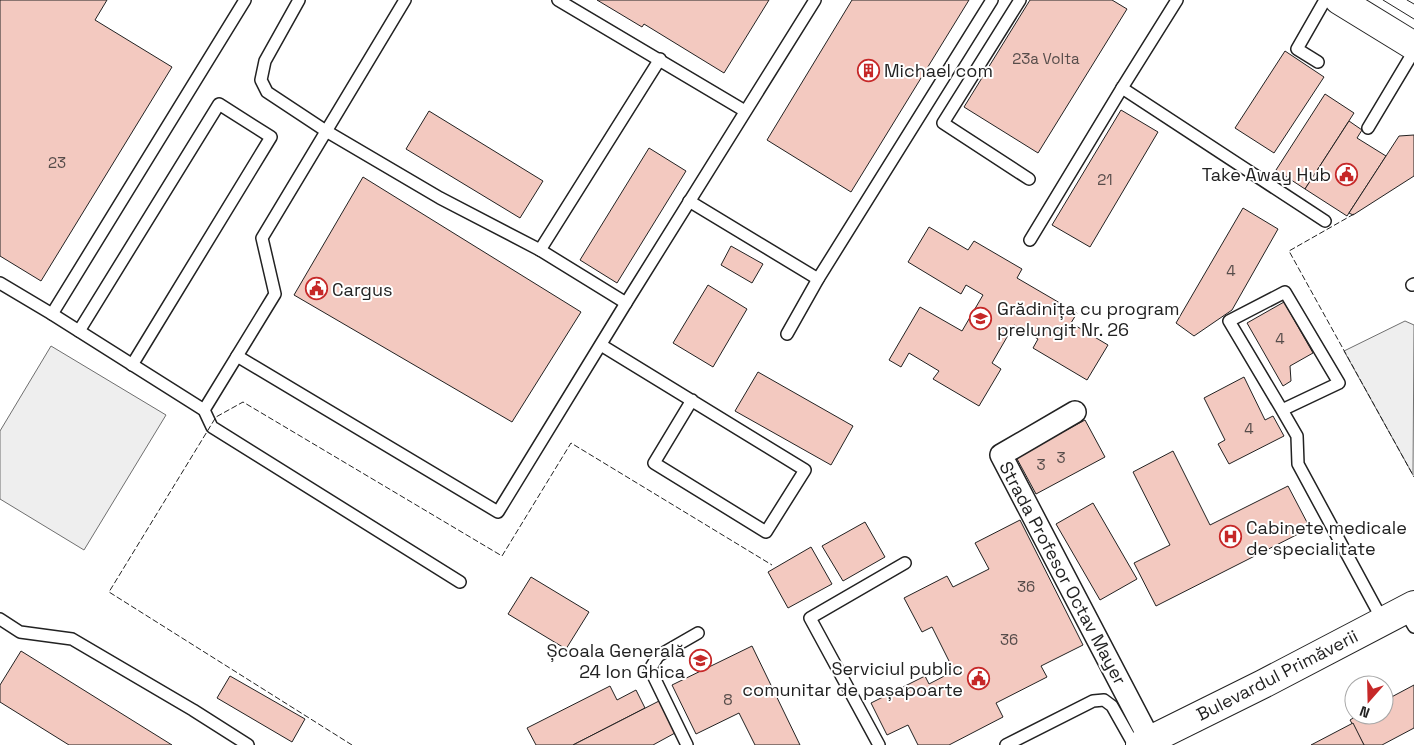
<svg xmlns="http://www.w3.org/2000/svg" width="1414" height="745" font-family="'Space Grotesk',sans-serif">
<rect width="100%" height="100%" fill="#fff"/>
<g fill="#eee" stroke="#6f6f6f">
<path d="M 1405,321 L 1414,325 L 1413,475 L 1344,351 Z"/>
<path d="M 51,346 L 166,415 L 84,550 L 0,499 L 0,431 Z"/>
</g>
<g fill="#f3c9c0" stroke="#222">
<path d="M 0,0 L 107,0 L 95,20 L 172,67 L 41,281 L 0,256 Z"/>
<path d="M 597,0 L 769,0 L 724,73 L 644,24 L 642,27 Z"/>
<path d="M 852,0 L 969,0 L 851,192 L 767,140 Z"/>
<path d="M 1030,0 L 1112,0 L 1127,9 L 1038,153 L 964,107 Z"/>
<path d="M 1285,51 L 1324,77 L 1274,153 L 1235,128 Z"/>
<path d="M 1325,94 L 1354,113 L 1305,189 L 1276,170 Z"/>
<path d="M 1121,110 L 1158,132 L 1090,247 L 1052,225 Z"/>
<path d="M 429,111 L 543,181 L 520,218 L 406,149 Z"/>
<path d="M 1349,121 L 1362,130 L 1357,138 L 1386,156 L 1347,216 L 1305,189 Z"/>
<path d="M 1414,135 L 1414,176 L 1353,215 L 1349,213 L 1399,136 Z"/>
<path d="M 649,148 L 686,171 L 617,283 L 580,260 Z"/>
<path d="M 363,177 L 581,312 L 512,422 L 294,295 Z"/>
<path d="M 1243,208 L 1278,229 L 1232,310 L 1194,336 L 1176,323 Z"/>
<path d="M 929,227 L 968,250 L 974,241 L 1022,269 L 1017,278 L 1077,313 L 1071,323 L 1108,345 L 1087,380 L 1033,348 L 1038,339 L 1014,325 L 992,363 L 1001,369 L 979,406 L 933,379 L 939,371 L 909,353 L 901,367 L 889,360 L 920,307 L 962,331 L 983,295 L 966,285 L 961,294 L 908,262 Z"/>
<path d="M 731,246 L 763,264 L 752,283 L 721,265 Z"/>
<path d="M 708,285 L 747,309 L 713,367 L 673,343 Z"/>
<path d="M 1284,302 L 1313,353 L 1290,366 L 1291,381 L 1283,386 L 1247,323 Z"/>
<path d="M 758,372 L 853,426 L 831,465 L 735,411 Z"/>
<path d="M 1244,377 L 1265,420 L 1273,416 L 1284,436 L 1229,464 L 1218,444 L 1225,440 L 1204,398 Z"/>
<path d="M 1085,420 L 1105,457 L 1036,494 L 1016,457 Z"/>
<path d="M 1173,451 L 1210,525 L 1288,486 L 1310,528 L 1156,606 L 1134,563 L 1170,545 L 1133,472 Z"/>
<path d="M 1093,503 L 1137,579 L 1100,600 L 1056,524 Z"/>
<path d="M 1020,520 L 1083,645 L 1041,666 L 1047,677 L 996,703 L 1003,717 L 949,745 L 918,745 L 908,725 L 887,735 L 871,703 L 925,676 L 929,684 L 954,671 L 932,627 L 922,632 L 904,598 L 947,576 L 953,587 L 989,569 L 975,543 Z"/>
<path d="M 865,522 L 885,557 L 843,581 L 822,546 Z"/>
<path d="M 811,547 L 832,584 L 788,608 L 768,572 Z"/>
<path d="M 531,577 L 589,612 L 566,649 L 508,614 Z"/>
<path d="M 752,646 L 800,745 L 755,745 L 739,713 L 696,734 L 672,685 Z"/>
<path d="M 21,651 L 172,745 L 69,745 L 0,702 L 0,685 Z"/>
<path d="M 230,676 L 305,719 L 292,742 L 217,698 Z"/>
<path d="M 1414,685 L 1414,728 L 1382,745 L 1364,745 L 1350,720 L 1358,715 L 1384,715 L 1384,701 Z"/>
<path d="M 610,686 L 617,700 L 636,690 L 645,708 L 573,745 L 536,745 L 527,728 Z"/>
<path d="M 659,701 L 675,733 L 653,745 L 573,745 Z"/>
<path d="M 1353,723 L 1364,745 L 1311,745 Z"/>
</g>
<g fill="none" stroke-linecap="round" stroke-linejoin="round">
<defs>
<g id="lane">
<path d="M 299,0 L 265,61 L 261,80 L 267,92 L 326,131 L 440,198 L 540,250 L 626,303"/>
<path d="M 558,0 L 745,111"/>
<path d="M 1020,0 L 943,123 L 1029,179"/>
<path d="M 1318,62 L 1297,49 L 1325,0"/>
<path d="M 1122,88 L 1325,221"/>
<path d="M 1368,128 L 1414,51"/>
<path d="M 689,201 L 818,279"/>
<path d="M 1030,240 L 1122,88 L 1177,0"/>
<path d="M 540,250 L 660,59"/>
<path d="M 0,283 L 52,314 L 245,0"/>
<path d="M 1412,285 L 1414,284"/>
<path d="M 52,314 L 204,410 L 212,427 L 460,582"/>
<path d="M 79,331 L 219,104 L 271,137 L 132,365"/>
<path d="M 787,334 L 818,279 L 992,0"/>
<path d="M 601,345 L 805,470 L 766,532 L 654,463 L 692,400"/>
<path d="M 237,356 L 498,512 L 626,303 L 815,0"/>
<path d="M 204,410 L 275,294 L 262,238 L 405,0"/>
<path d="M 1282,410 L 1229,321 L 1285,292 L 1339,383 L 1282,410 L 1297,436 L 1298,464 L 1383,621"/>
<path d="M 1404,610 L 1414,627"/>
<path d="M 0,619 L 20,632 L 72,639 L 193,710 L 248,745"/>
<path d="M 687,745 L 650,669 L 658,656 L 698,633"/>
<path d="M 879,745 L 810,618 L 905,563"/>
<path d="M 1006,745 L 1093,701 L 1104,700 L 1112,706 L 1134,745"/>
</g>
<path id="street" d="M 1075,412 L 1001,455 L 1150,740"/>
<path id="secondary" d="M 1140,745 L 1263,684 L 1414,605"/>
<path id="primary" d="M 1339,0 L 1414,46"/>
</defs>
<use href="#lane" stroke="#222" stroke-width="14"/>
<use href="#street" stroke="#222" stroke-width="24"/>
<use href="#secondary" stroke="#222" stroke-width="30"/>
<use href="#primary" stroke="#222" stroke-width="30"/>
<use href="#lane" stroke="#fff" stroke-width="11"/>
<use href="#street" stroke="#fff" stroke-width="21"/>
<use href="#secondary" stroke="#fff" stroke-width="28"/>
<use href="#primary" stroke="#fff" stroke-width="28"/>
<g stroke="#222" stroke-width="1">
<path d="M 1383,0 L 1414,19"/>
<path d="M 1407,0 L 1414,4"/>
</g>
<g stroke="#222" stroke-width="1" stroke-dasharray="6 2.5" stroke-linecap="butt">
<path d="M 1354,214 L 1289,251 L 1414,477"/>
<path d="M 352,745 L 109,592 L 216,417 L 243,402 L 502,556 L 571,443 L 772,565"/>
</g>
</g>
<defs>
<symbol id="building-ring" viewBox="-11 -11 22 22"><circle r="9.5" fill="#fff" stroke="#c62828" stroke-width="1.5"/><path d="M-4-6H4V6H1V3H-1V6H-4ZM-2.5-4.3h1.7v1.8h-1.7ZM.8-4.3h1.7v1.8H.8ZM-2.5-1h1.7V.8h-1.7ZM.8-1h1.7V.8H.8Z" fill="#c62828"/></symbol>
<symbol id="civic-ring" viewBox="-11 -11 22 22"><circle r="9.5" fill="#fff" stroke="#c62828" stroke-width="1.5"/><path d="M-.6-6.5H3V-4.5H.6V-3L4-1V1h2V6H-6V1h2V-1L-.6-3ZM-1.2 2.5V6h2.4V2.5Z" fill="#c62828"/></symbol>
<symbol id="school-ring" viewBox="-11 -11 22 22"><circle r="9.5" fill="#fff" stroke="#c62828" stroke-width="1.5"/><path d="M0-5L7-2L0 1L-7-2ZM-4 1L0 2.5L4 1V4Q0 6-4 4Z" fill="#c62828"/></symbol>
<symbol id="hospital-ring" viewBox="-11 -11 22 22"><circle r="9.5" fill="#fff" stroke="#c62828" stroke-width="1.5"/><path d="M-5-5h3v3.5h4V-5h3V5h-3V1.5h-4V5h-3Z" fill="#c62828"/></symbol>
</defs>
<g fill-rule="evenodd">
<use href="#building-ring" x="856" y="58" width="25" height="25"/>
<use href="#civic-ring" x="1334" y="162" width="25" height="25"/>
<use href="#civic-ring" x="304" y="276" width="25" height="25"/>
<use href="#school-ring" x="968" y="306" width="25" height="25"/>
<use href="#hospital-ring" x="1218" y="524" width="25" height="25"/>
<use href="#school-ring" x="688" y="648" width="25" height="25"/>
<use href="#civic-ring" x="966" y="666" width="25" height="25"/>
</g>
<g text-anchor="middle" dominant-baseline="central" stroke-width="4" stroke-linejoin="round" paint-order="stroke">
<g font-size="15" fill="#564c4a">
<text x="1046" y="58">23a Volta</text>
<text x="57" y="162">23</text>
<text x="1105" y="179">21</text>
<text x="1231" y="270">4</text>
<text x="1280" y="338">4</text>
<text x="1249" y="428">4</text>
<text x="1061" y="457">3</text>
<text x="1041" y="464">3</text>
<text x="1026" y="586">36</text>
<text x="1009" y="639">36</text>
<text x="728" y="699">8</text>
</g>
<g font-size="18" fill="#222" stroke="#fff" text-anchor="start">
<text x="884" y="70">Michael com</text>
<text x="1331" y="174" text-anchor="end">Take Away Hub</text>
<text x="332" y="289">Cargus</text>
<text x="997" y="308">Grădinița cu program<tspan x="997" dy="21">prelungit Nr. 26</tspan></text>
<text x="1246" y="527">Cabinete medicale<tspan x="1246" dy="21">de specialitate</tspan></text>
<text x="685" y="650" text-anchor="end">Școala Generală<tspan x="685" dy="21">24 Ion Ghica</tspan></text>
<text x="963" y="668" text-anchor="end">Serviciul public<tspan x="963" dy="21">comunitar de pașapoarte</tspan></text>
</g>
<g font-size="18" fill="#222" stroke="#fff">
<text transform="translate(1063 573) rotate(62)">Strada Profesor Octav Mayer</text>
<text transform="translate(1277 675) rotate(-27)">Bulevardul Primăverii</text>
</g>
</g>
<g transform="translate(1369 700) rotate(200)"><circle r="24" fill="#ffffff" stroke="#a7a7a7"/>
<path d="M0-4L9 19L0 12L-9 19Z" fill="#c62828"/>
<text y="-8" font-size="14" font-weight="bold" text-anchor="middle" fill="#222222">N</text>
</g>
</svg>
